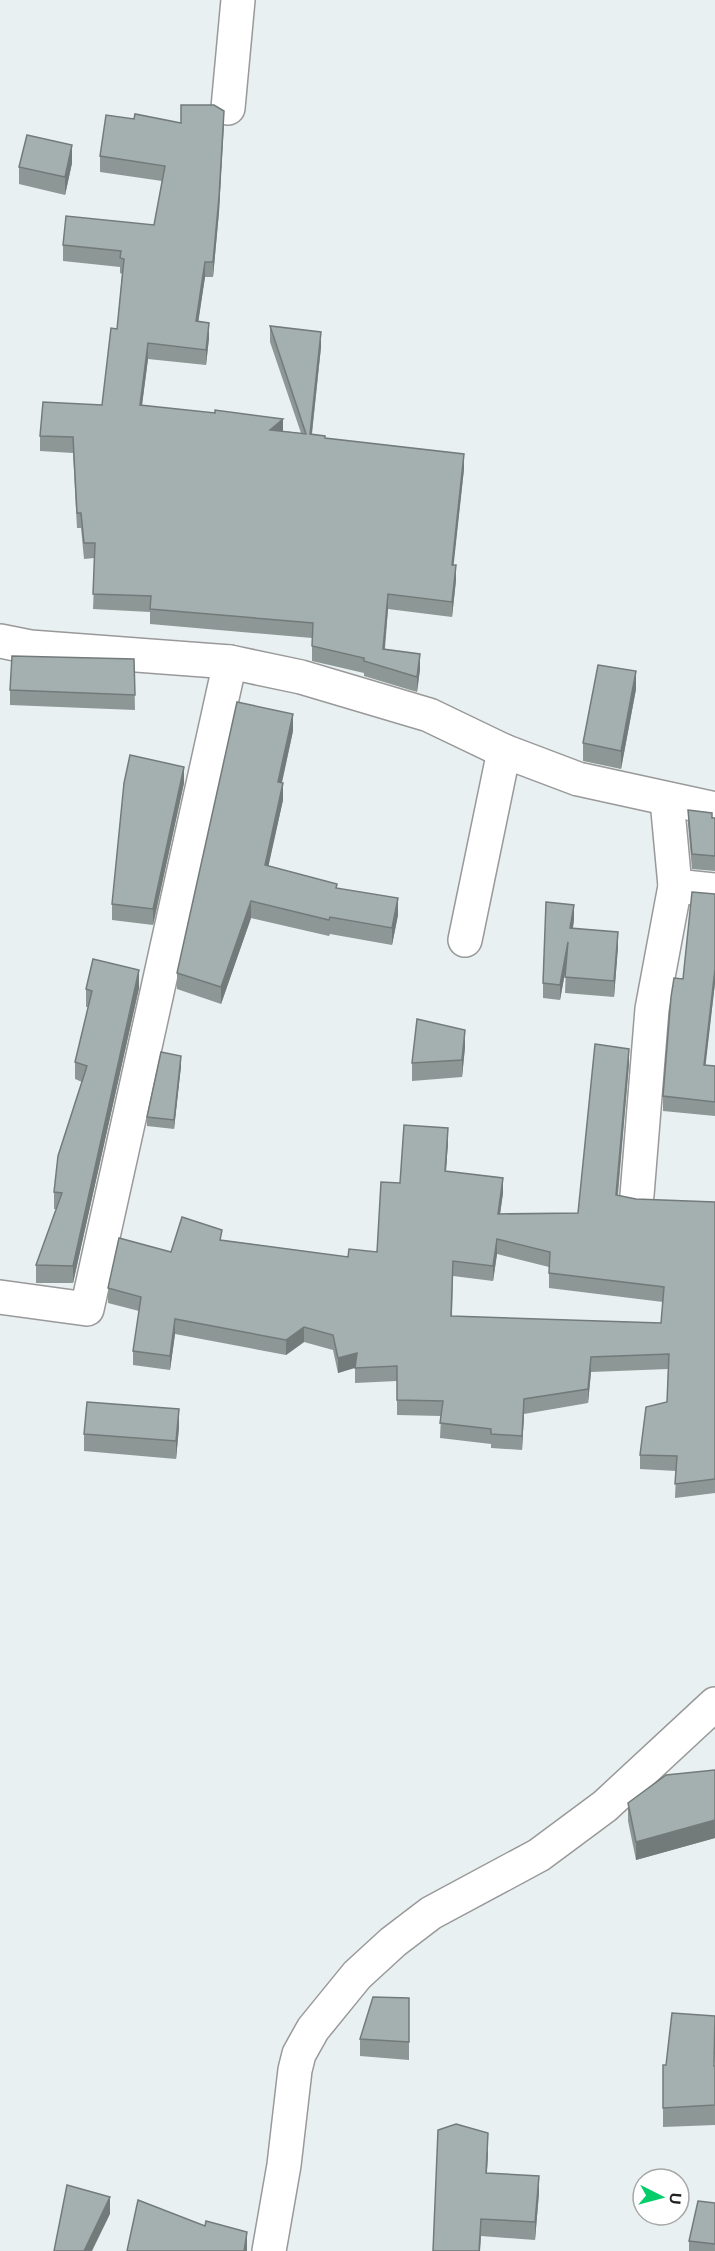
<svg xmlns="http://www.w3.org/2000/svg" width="715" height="2251" font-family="Helvetica,sans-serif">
<rect width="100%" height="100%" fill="#e9f0f1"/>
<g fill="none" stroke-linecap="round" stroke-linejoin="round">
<defs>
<g id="minor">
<path d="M 228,108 L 238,0"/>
<path d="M 0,641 L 30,647 L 230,662 L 301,677 L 429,715 L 504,751 L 578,779 L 715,809"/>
<path d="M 675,886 L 715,890"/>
<path d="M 465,940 L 504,751"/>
<path d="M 637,1195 L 652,1009 L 675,886 L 667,800"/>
<path d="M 0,1297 L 87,1309 L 230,662"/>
<path d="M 269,2251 L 284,2165 L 295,2070 L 299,2054 L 313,2029 L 357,1975 L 393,1942 L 431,1913 L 539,1855 L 605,1806 L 715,1704"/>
</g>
</defs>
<use href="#minor" stroke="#999" stroke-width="36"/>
<use href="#minor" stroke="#fff" stroke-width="33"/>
</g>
<g fill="#8d9796" fill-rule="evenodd">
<path d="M 134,119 L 224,126 L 219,212 L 213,277 L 205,277 L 198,322 L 209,338 L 206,365 L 148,359 L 142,405 L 283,431 L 301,433 L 270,342 L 270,326 L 321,347 L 312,434 L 325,438 L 464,469 L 453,565 L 456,580 L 452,617 L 388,609 L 385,649 L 420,669 L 417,692 L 364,676 L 364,673 L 312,661 L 312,638 L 150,624 L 150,612 L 93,609 L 95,558 L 84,559 L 81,528 L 77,528 L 73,453 L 40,451 L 40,436 L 102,405 L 117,329 L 122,274 L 120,273 L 120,267 L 63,261 L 63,245 L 154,225 L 162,181 L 100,172 L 100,156 Z"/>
<path d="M 72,163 L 65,195 L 19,184 L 19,167 Z"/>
<path d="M 134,659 L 135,710 L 10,705 L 10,690 Z"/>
<path d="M 636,689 L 621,769 L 583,761 L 583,743 Z"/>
<path d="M 293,731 L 282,783 L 283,800 L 268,866 L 337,888 L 398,915 L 392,945 L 330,934 L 329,936 L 251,918 L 221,1004 L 177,989 L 177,973 Z"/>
<path d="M 184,783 L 153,925 L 112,920 L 112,904 Z"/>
<path d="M 688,810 L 715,818 L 715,871 L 692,869 L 688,825 Z"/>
<path d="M 713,894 L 715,894 L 715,983 L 705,1065 L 715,1066 L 715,1116 L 663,1111 L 663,1096 L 683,979 Z"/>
<path d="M 574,920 L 573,928 L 618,947 L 614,997 L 565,993 L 566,967 L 560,1000 L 543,998 L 543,983 Z"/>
<path d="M 139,988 L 73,1283 L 36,1283 L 36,1265 L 56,1209 L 54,1209 L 54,1192 L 82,1082 L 75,1079 L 75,1062 L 88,1007 L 86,1007 L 86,989 Z"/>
<path d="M 465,1047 L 462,1077 L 412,1081 L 412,1063 Z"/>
<path d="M 629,1064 L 618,1195 L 636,1199 L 715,1202 L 715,1493 L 675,1498 L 676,1471 L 640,1469 L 640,1455 L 667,1402 L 668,1369 L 591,1372 L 588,1403 L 524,1414 L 522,1450 L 491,1448 L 491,1444 L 440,1438 L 441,1416 L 397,1415 L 397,1381 L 355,1383 L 355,1368 L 338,1373 L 333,1350 L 304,1342 L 286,1355 L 175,1334 L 170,1370 L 133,1365 L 133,1351 L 139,1311 L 108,1303 L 108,1288 L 171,1252 L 222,1240 L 348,1257 L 377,1252 L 400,1183 L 448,1142 L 446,1171 L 503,1193 L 500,1214 L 578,1213 ZM 497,1254 L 549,1267 L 549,1288 L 663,1302 L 661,1323 L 452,1316 L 453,1276 L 493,1281 Z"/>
<path d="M 181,1066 L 174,1129 L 147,1126 L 147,1117 Z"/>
<path d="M 179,1427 L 176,1459 L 84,1451 L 84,1434 Z"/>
<path d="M 715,1770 L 715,1838 L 636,1860 L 628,1821 L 628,1803 Z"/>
<path d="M 409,1998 L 409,2060 L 360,2056 L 360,2039 Z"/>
<path d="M 663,2065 L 715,2066 L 715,2125 L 663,2127 Z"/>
<path d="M 488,2151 L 487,2173 L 539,2193 L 535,2240 L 481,2236 L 480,2251 L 433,2251 Z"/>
<path d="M 715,2203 L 715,2251 L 689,2251 L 689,2241 Z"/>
</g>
<g fill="#737b7a">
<path d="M 224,111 L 219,212 L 213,277 L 213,262 Z"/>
<path d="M 72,145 L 72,163 L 65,195 L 65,177 Z"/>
<path d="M 205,262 L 205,277 L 196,337 L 196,321 Z"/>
<path d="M 209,323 L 209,338 L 206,365 L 206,350 Z"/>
<path d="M 321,332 L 321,347 L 310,449 L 310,434 Z"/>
<path d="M 148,343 L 148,359 L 140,420 L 140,405 Z"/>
<path d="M 283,419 L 283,434 L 270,430 Z"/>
<path d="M 464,454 L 464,469 L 452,580 L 452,565 Z"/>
<path d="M 456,565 L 456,580 L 452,617 L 452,602 Z"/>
<path d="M 388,594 L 388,609 L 383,664 L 383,649 Z"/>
<path d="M 420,654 L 420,669 L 417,692 L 417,677 Z"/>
<path d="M 636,671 L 636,689 L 621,769 L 621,751 Z"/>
<path d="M 293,714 L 293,731 L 278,799 L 278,782 Z"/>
<path d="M 184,767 L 184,783 L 153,925 L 153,909 Z"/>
<path d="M 283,783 L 283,800 L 265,882 L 265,865 Z"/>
<path d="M 398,898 L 398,915 L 392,945 L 392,928 Z"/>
<path d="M 251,901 L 251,918 L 221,1004 L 221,987 Z"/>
<path d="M 574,905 L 574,920 L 570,943 L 570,928 Z"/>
<path d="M 618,932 L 618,947 L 614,997 L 614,981 Z"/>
<path d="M 568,942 L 568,957 L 560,1000 L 560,985 Z"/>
<path d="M 715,969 L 715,983 L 704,1079 L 704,1065 Z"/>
<path d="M 139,970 L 139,988 L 73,1283 L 73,1266 Z"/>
<path d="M 465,1030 L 465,1047 L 462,1077 L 462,1060 Z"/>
<path d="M 629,1049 L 629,1064 L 616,1210 L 616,1195 Z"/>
<path d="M 181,1056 L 181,1066 L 174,1129 L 174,1120 Z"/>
<path d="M 448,1128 L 448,1142 L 445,1185 L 445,1171 Z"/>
<path d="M 503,1178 L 503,1193 L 498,1228 L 498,1214 Z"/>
<path d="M 497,1239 L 497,1254 L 493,1281 L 493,1266 Z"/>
<path d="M 175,1319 L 175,1334 L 170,1370 L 170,1356 Z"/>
<path d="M 304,1327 L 304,1342 L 286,1355 L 286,1340 Z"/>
<path d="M 357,1353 L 357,1367 L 338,1373 L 338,1358 Z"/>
<path d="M 591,1357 L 591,1372 L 588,1403 L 588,1389 Z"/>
<path d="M 524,1399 L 524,1414 L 522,1450 L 522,1436 Z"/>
<path d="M 179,1409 L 179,1427 L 176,1459 L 176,1441 Z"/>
<path d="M 715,1820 L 715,1838 L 636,1860 L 636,1842 Z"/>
<path d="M 488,2133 L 488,2151 L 486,2190 L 486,2173 Z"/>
<path d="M 539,2176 L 539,2193 L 535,2240 L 535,2222 Z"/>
<path d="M 110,2197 L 110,2214 L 92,2251 L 84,2251 Z"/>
<path d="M 481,2219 L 480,2251 L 479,2251 Z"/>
<path d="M 247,2232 L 247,2251 L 244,2251 Z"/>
</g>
<g fill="#a4b0af" stroke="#737b7a" stroke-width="1.5" fill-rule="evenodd">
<path d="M 181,105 L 214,105 L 224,111 L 219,197 L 213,262 L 205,262 L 196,321 L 209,323 L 206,350 L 148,343 L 140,405 L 215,413 L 215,410 L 283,419 L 270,430 L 306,434 L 270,326 L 321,332 L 310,434 L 325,436 L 325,438 L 464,454 L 452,565 L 456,565 L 452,602 L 388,594 L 383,649 L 420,654 L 417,677 L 364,661 L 364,658 L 312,646 L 313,623 L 150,609 L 151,596 L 93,594 L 95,543 L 84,543 L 81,513 L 77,513 L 73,437 L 40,436 L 43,402 L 102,405 L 111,328 L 117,329 L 124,259 L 120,258 L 121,251 L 63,245 L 66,216 L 154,225 L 165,166 L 100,156 L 106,115 L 134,119 L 135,114 L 181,123 Z"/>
<path d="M 27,135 L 72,145 L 65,177 L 19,167 Z"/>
<path d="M 12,656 L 134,659 L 135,695 L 10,690 Z"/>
<path d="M 598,665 L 636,671 L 621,751 L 583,743 Z"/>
<path d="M 237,702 L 293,714 L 278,782 L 283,783 L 265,865 L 337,884 L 336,888 L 398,898 L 392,928 L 330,917 L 329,920 L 251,901 L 221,987 L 177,973 Z"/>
<path d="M 130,755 L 184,767 L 153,909 L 112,904 L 124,783 Z"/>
<path d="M 688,810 L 712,813 L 712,818 L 715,818 L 715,856 L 692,854 Z"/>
<path d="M 692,892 L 715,894 L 715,969 L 704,1065 L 715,1066 L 715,1102 L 663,1096 L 671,997 L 674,978 L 683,979 Z"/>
<path d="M 546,902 L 574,905 L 570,928 L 618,932 L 614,981 L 565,977 L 568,942 L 560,985 L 543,983 Z"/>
<path d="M 93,959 L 139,970 L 73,1266 L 36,1265 L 62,1193 L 54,1192 L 58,1156 L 87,1066 L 75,1062 L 92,991 L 86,989 Z"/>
<path d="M 417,1019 L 465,1030 L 462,1060 L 412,1063 Z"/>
<path d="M 595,1044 L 629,1049 L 616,1195 L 636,1199 L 715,1202 L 715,1479 L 675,1484 L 677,1456 L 640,1455 L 646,1407 L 667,1402 L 669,1354 L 591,1357 L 588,1389 L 524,1399 L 522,1436 L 491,1434 L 491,1429 L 440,1423 L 443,1401 L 397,1400 L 397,1366 L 355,1368 L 357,1353 L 338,1358 L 333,1335 L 304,1327 L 286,1340 L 175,1319 L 170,1356 L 133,1351 L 141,1297 L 108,1288 L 119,1238 L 171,1252 L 182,1217 L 222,1230 L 220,1240 L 348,1257 L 349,1249 L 377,1252 L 381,1182 L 400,1183 L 404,1125 L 448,1128 L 445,1171 L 503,1178 L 498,1214 L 578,1213 ZM 497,1239 L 550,1252 L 549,1273 L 664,1287 L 661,1323 L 451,1316 L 453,1261 L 493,1266 Z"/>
<path d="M 161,1052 L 181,1056 L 174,1120 L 147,1117 Z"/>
<path d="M 87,1402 L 179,1409 L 176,1441 L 84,1434 Z"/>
<path d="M 715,1770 L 715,1820 L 636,1842 L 628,1803 L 666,1775 Z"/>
<path d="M 373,1997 L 409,1998 L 409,2042 L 360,2039 Z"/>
<path d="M 672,2013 L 715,2016 L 714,2066 L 715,2066 L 715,2105 L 663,2108 L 663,2065 L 666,2065 Z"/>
<path d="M 456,2124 L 488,2133 L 486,2173 L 539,2176 L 535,2222 L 481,2219 L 479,2251 L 433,2251 L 438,2130 Z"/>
<path d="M 67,2185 L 110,2197 L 84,2251 L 54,2251 Z"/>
<path d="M 138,2200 L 205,2226 L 206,2221 L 247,2232 L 244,2251 L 127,2251 Z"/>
<path d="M 698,2201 L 715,2203 L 715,2244 L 689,2241 Z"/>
</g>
<g transform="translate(661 2197) rotate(96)"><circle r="28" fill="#ffffff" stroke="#a7a7a7" stroke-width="1.5"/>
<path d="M0-4.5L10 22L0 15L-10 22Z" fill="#06cd69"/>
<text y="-9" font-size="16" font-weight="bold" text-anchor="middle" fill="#222222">U</text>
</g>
</svg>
